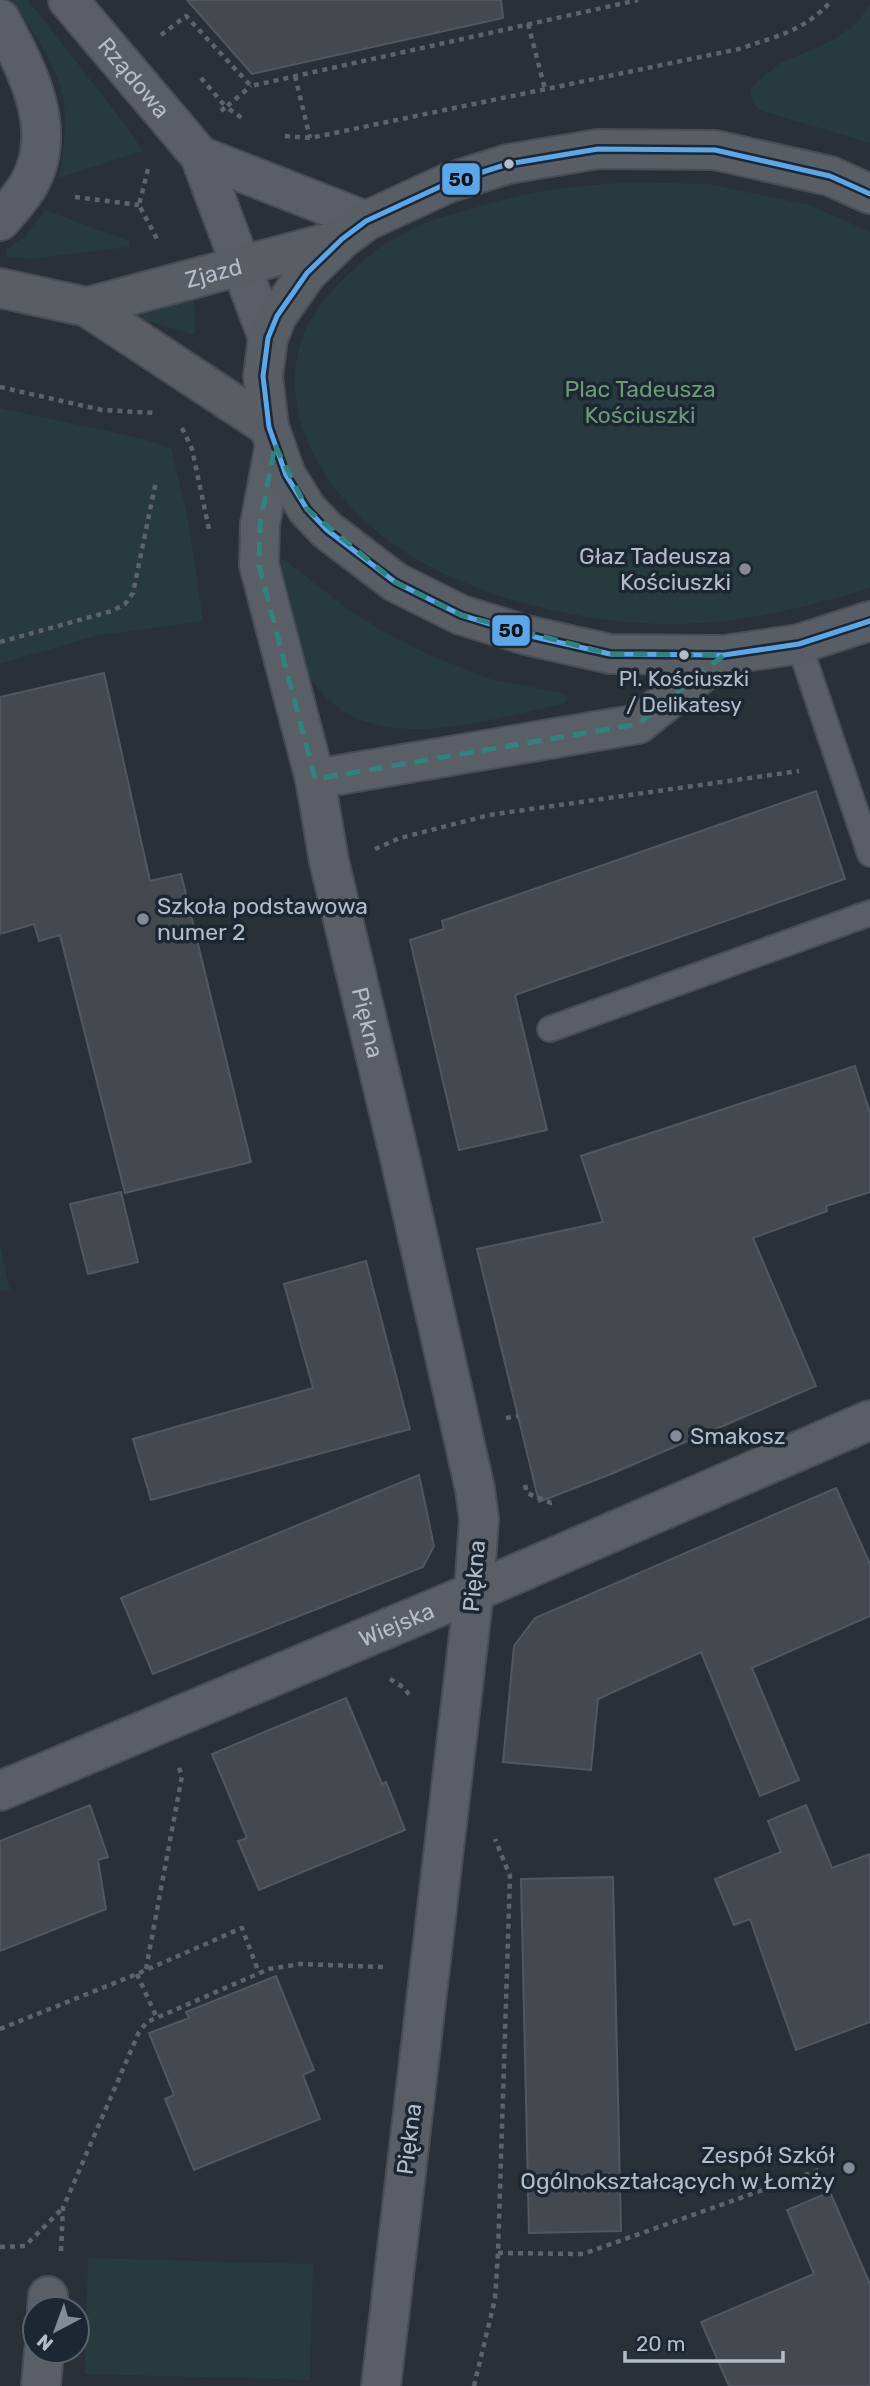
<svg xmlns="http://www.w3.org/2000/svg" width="870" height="2386" font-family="Rubik,sans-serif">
<rect width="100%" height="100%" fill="#2a3038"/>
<g fill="#273a3e">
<path d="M 11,0 L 28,0 L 127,127 L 143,151 L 59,178 C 64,150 67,124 63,96 C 58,68 28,23 11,0 Z"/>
<path d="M 870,4 L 870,143 L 763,111 C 752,106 750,99 751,87 L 779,64 L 831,41 L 856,24 Z"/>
<path d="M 628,182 L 708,184 L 810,205 L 870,232 L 870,588 C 808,607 743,623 678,624 C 588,625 474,599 399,548 C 333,504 271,417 304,334 C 313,310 332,290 351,272 C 369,255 387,241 410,230 C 428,220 448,216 468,210 C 488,204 508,198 528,194 C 561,187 595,185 628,182 Z"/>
<path d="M 45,210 L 129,241 L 129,247 L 31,259 L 6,257 L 7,249 L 25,236 Z"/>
<path d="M 194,296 L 195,335 L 138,318 L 135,315 L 135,311 Z"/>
<path d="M 0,408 L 144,439 L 171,448 L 188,519 L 203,621 L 95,636 L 0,664 Z"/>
<path d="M 282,558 L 348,609 L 386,633 L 427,654 L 490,679 L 566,694 L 569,699 L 563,704 C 487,719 372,761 315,685 C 295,659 288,600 280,567 Z"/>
<path d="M 0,1245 L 10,1290 L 0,1292 Z"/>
<path d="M 88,2258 L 313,2264 L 310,2380 L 85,2374 Z"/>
</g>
<g fill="#444950" stroke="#52575f" stroke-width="2">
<path d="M 187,0 L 501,0 L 503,18 L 252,74 Z"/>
<path d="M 104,673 L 150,881 L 181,874 L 251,1162 L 125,1193 L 60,935 L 39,941 L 34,924 L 0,934 L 0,697 Z"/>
<path d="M 816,791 L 845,879 L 515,995 L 547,1130 L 459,1150 L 410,940 L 444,929 L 442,921 Z"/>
<path d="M 855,1066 L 870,1113 L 870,1192 L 826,1206 L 827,1211 L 753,1238 L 816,1386 L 611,1474 L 539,1502 L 477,1249 L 603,1222 L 581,1156 Z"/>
<path d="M 121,1192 L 138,1262 L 88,1274 L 70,1204 Z"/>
<path d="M 366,1261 L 410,1429 L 151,1500 L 133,1439 L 313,1388 L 284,1284 Z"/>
<path d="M 419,1475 L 434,1546 L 423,1567 L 153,1674 L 121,1598 Z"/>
<path d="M 836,1488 L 870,1564 L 870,1616 L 752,1668 L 799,1780 L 760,1796 L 701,1652 L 598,1699 L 591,1770 L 503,1762 L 514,1646 L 535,1618 Z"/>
<path d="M 346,1698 L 382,1784 L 386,1782 L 405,1830 L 259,1890 L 238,1841 L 247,1838 L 212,1754 Z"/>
<path d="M 90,1805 L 108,1857 L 98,1860 L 106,1909 L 0,1951 L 0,1841 Z"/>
<path d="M 806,1805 L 832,1868 L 870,1854 L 870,2022 L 796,2050 L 750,1919 L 734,1925 L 715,1879 L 781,1852 L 768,1821 Z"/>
<path d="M 613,1877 L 621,2231 L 529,2233 L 521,1879 Z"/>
<path d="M 276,1976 L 314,2070 L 303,2075 L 320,2119 L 194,2170 L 165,2099 L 174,2095 L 149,2033 L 189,2018 L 186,2012 Z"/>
<path d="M 830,2192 L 870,2284 L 870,2386 L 729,2386 L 701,2322 L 814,2274 L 787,2210 Z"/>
</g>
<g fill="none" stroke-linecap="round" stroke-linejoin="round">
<defs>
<g id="lane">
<path d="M 799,644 L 870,854"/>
<path d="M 550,1029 L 870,913"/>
</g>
<g id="street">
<path id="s1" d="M 68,0 L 200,156 L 268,338"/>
<path d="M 0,19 C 26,68 59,128 30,182 C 23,196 10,209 0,221"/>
<path d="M 200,156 L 366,221"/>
<path id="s2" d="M 275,445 L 260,524 L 259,565 L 315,779 L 329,861 L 400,1158 L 475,1489 L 479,1519 L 474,1592 L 381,2386"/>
<path d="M 315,779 L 638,724 L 724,655"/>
<path id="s3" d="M 0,1791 L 474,1592 L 870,1420"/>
<path d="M 47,2309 L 48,2296"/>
<path d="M 41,2386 L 44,2351"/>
</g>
<g id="secondary">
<path d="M 870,194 L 830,176 L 715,150 L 598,149 L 508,164 L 448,183 L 366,221 L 342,239 L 307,273 L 277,316 L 268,338 L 263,376 L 269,427 L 286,475 L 307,509 L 327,530 L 395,582 L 461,615 L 526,635 L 610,654 L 724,655 L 799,644 L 870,621"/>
<path d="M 0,288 L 87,307 L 269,427"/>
<path id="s4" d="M 87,307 L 338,240"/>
</g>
</defs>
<use href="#lane" stroke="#484c53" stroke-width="28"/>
<use href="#street" stroke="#484c53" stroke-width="42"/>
<use href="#secondary" stroke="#484c53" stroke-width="42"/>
<g stroke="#5d636a" stroke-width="4.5" stroke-dasharray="5 5" stroke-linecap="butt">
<path d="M 528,24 L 545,89"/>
<path d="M 161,35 L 186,16 L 251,86 L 638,0"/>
<path d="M 295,76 L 310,138"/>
<path d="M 201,78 L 226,107 L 251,86"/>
<path d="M 221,111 L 226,107 L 245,120"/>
<path d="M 285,136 L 310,138 L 739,49 C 777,36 805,31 832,0"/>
<path d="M 148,169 L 139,205 L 158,241"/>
<path d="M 75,197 L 139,205"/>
<path d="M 0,387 L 102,410 L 157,413"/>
<path d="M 182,428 L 192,449 L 210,534"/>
<path d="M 0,642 L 112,611 L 125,604 L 133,593 L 156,481"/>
<path d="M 375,849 L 400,838 L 489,815 L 799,771"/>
<path d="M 506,1418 L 518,1416"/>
<path d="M 525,1485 L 527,1493 L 551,1503 L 554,1502"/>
<path d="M 390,1679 L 403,1687 L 412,1698"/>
<path d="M 146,1969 L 182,1776 L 179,1768"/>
<path d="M 137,1974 L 156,2016"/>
<path d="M 0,2029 L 137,1974 L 242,1928 L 259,1973"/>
<path d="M 0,2247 L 25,2246 L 63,2208"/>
<path d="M 61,2251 L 63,2208 L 139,2032 L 147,2022 L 269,1969 L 300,1964 L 383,1967"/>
<path d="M 498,2253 L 583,2254 L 819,2170"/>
<path d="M 474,2386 L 495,2299 L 498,2253 L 510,1876 L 495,1839"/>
</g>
<use href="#lane" stroke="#5a5e66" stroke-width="24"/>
<use href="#street" stroke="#5a5e66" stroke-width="38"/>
<use href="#secondary" stroke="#595d64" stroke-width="38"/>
<defs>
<path id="bus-1" d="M 870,194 L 830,176 L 715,150 L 598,149 L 508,164 L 448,183 L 366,221 L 342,239 L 307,273 L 277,316 L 268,338 L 263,376 L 269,427 L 286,475 L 307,509 L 327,530 L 395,582 L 461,615 L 526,635 L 610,654 L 724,655 L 799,644 L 870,621"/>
</defs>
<use href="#bus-1" stroke="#1d2633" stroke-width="10"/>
<use href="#bus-1" stroke="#5aa8eb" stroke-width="5"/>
</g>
<path fill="none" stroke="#308480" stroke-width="5" stroke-dasharray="14 9" stroke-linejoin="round" d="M 275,445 L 307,509 L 395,582 L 461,615 L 610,654 L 724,655 L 638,724 L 315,779 L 259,565 L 260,524 Z"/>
<g fill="#b4bcc9" stroke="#1d2633" stroke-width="2.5">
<circle cx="509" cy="164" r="6"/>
<circle cx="684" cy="655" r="6"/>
</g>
<g fill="#848b96" stroke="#1d2633" stroke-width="2.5">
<circle cx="745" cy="569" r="7"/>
<circle cx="143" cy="919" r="7"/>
<circle cx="676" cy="1436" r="7"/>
<circle cx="849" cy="2168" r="7"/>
</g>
<g text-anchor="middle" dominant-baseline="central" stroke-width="7" stroke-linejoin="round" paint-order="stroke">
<g font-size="21" fill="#b4bcc9" stroke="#1d2633">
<text x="684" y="678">Pl. Kościuszki<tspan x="684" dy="26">/ Delikatesy</tspan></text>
</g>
<g font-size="23" fill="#b4bcc9" stroke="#1d2633">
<text stroke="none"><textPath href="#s1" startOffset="102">Rządowa</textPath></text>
<text stroke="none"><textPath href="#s4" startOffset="131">Zjazd</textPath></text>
<text stroke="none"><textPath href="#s2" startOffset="592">Piękna</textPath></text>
<text transform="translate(474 1576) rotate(-85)">Piękna</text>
<text stroke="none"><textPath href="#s3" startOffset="430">Wiejska</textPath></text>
<text transform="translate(409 2139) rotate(-83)">Piękna</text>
</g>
<g font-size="23" fill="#6b9a76" stroke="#1d2633">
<text x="640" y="389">Plac Tadeusza<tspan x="640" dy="26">Kościuszki</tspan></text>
</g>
<g font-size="23" fill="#b4bcc9" stroke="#1d2633" text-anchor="end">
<text x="731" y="556">Głaz Tadeusza<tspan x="731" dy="26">Kościuszki</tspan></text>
<text x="157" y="906" text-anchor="start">Szkoła podstawowa<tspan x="157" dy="26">numer 2</tspan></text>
<text x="690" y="1436" text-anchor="start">Smakosz</text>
<text x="835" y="2155">Zespół Szkół<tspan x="835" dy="26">Ogólnokształcących w Łomży</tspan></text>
</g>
</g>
<g stroke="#1d2633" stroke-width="2.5">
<rect x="441" y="162" width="40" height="34" rx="7" fill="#5aa8eb"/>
<rect x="491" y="614" width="40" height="33" rx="7" fill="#5aa8eb"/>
</g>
<g font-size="19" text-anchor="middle" font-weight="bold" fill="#111">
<text x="461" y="186">50</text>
<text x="511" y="637">50</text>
</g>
<g transform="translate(56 2330) rotate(221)"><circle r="33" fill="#1d2633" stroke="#59626f" stroke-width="2"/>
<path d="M0-5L12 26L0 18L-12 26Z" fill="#848b96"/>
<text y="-10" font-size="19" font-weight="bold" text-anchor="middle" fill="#b4bcc9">N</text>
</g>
<path d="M625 2351v10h158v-10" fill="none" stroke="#b4bcc9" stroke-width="3.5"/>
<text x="636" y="2351" font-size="21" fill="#b4bcc9" stroke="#1d2633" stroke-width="5" paint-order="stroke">20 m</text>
</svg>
